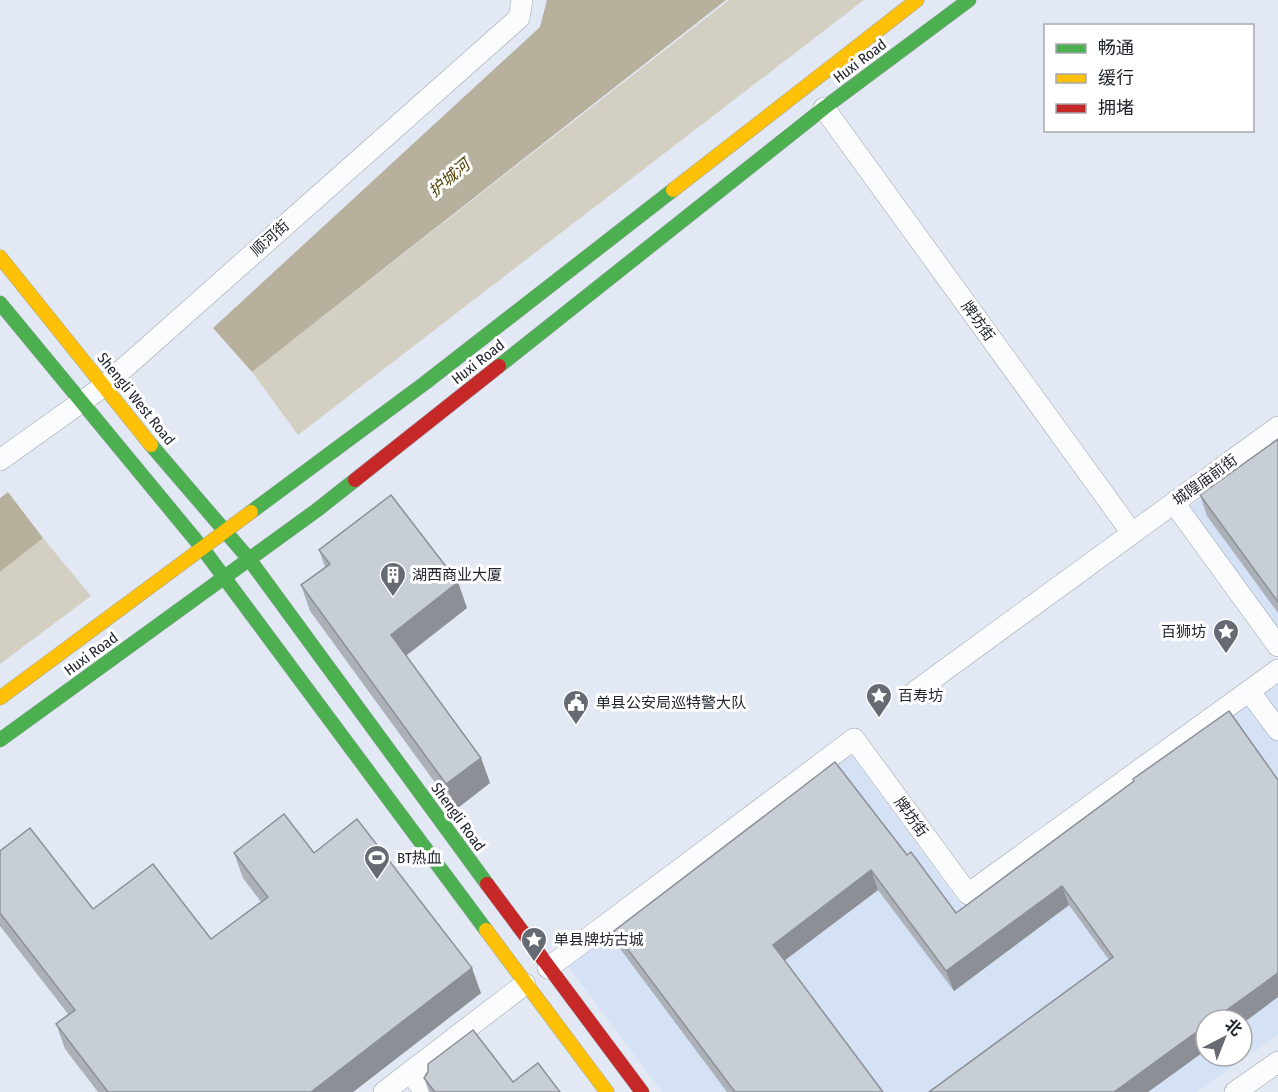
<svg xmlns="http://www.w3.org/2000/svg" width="1278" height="1092" font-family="'Fira Sans Condensed','Noto Sans SC',sans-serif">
<rect width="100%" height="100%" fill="#e2e9f4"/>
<g fill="#d5e2f6" fill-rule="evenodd">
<path d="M 1278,445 L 1278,632 L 1188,508 Z"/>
<path d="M 1278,682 L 1278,1035 L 1196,1092 L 662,1092 L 567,965 L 850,753 L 963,908 ZM 1206,1020 L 1242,1020 L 1242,1056 L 1206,1056 Z"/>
</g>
<g fill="#d3d0c3">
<path d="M 729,0 L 864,0 L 298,435 L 252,372 Z"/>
<path d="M 43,538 L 91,596 L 0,664 L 0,572 Z"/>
</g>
<g fill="#b6b09d">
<path d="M 547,0 L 726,0 L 252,372 L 213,328 L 540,27 Z"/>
<path d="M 8,492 L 43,538 L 0,572 L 0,498 Z"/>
</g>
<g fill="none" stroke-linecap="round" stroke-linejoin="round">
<defs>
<g id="street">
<path d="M 824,108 L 1132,533"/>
<path d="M 0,460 L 104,386 L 519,18 L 522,0"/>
<path d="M 1174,503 L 1278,646"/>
<path d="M 916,691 L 1278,427"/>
<path d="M 1249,691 L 1278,730"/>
<path d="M 548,968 L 854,739 L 968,894 L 1278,670"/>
<path d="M 410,1072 L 425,1092"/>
<path d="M 384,1092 L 525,984"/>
<path d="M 1235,1092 L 1278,1062"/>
</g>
<g id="fast">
<path d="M 0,303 L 203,549 L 486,930"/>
<path d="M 499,366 L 824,108 L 969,0"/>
<path d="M 151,445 L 249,559 L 487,884"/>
<path d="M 251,512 L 425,383 L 673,190"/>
<path d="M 0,740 L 317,510 L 355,480"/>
</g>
<g id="slow">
<path d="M 673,190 L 917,0"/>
<path d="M 0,257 L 151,445"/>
<path d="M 0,698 L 251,512"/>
<path d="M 486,930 L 607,1092"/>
</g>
<g id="jam">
<path d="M 355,480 L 499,366"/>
<path d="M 487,884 L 642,1092"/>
</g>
</defs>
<use href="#street" stroke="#9ea4ac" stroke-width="22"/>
<use href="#fast" stroke="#9ea4ac" stroke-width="15"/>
<use href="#slow" stroke="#9ea4ac" stroke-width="15"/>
<use href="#jam" stroke="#9ea4ac" stroke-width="15"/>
<use href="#street" stroke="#fbfcfd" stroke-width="21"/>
<use href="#fast" stroke="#4caf50" stroke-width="14"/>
<use href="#slow" stroke="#ffc107" stroke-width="14"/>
<use href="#jam" stroke="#c62828" stroke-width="14"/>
</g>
<g fill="#acb1b8">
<path d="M 1278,439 L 1278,613 L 1207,516 L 1200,495 Z"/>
<path d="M 319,550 L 467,608 L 406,656 L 481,758 L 490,783 L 455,810 L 310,611 L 301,585 L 325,567 Z"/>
<path d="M 1229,711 L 1206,1020 L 1206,1050 L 1148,1092 L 929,1092 L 1109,960 L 1069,905 L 954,991 L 878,890 L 784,960 L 883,1092 L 727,1092 L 621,950 L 614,931 L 907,855 L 956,913 Z"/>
<path d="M 0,851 L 93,909 L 211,939 L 261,902 L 243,878 L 234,853 L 314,853 L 481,993 L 353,1092 L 98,1092 L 65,1049 L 56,1024 L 68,1014 L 0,926 Z"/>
<path d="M 424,1078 L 513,1082 L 560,1092 L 429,1092 Z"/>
</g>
<g fill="#8c9096">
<path d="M 458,582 L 467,608 L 400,660 L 391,635 Z"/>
<path d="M 481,758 L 490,783 L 455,810 L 446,784 Z"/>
<path d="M 871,870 L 878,890 L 780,964 L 773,945 Z"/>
<path d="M 1062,886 L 1069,905 L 954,991 L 946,971 Z"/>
<path d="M 472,968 L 481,993 L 353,1092 L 311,1092 Z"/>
<path d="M 1278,973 L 1278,997 L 1242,1024 L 1242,1020 L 1213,1020 Z"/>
<path d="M 1206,1025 L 1206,1050 L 1148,1092 L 1114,1092 Z"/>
</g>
<g fill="#c8ced6" stroke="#8c9096" stroke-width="1.5">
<path d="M 1278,439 L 1278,602 L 1200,495 Z"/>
<path d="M 391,495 L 458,582 L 391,635 L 481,758 L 446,784 L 301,585 L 330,564 L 319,550 Z"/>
<path d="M 1229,711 L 1278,780 L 1278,973 L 1213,1020 L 1206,1020 L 1206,1025 L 1114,1092 L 929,1092 L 1113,957 L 1062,886 L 946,971 L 871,870 L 773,945 L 883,1092 L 735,1092 L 614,931 L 835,762 L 907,855 L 911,852 L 956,913 L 1134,781 L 1133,779 Z"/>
<path d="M 284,814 L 314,853 L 357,819 L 472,968 L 311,1092 L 108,1092 L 56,1024 L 75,1010 L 0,913 L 0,851 L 30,828 L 93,909 L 153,864 L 211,939 L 268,897 L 234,853 Z"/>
<path d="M 473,1030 L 513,1082 L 538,1063 L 560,1092 L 435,1092 L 424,1078 L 428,1072 L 428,1064 Z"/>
</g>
<defs>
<symbol id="building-pin" viewBox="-11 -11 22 30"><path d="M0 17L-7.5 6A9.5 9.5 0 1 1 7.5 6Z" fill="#656a73" stroke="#fff"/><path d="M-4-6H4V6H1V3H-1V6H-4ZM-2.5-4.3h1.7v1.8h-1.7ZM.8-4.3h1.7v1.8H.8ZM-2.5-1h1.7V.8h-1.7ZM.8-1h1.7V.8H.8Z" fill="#fff"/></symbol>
<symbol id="sight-pin" viewBox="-11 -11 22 30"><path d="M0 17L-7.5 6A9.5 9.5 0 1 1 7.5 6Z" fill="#656a73" stroke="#fff"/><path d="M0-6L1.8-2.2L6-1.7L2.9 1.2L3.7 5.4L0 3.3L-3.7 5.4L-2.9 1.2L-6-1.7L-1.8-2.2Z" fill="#fff"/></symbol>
<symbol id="civic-pin" viewBox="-11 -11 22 30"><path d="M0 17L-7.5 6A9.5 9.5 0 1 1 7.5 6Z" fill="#656a73" stroke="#fff"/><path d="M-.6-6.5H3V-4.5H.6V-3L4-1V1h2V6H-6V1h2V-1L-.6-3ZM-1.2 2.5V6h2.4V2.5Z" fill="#fff"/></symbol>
<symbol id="stadium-pin" viewBox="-11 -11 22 30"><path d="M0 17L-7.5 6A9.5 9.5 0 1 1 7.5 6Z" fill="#656a73" stroke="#fff"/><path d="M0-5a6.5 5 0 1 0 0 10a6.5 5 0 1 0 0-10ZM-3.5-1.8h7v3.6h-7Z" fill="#fff"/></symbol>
</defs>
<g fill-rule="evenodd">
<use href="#building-pin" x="378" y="560" width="30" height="40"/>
<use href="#sight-pin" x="1211" y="617" width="30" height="40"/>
<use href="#sight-pin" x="864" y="681" width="30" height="40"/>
<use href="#civic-pin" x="561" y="688" width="30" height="40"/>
<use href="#stadium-pin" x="362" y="843" width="30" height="40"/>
<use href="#sight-pin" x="519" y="925" width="30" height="40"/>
</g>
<g text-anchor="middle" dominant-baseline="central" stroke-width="6" stroke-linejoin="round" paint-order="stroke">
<g font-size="15" fill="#21262e" stroke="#fff">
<text transform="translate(860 61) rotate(-37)">Huxi Road</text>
<text transform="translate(270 238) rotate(-42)">顺河街</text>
<text transform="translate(978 321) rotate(54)">牌坊街</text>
<text transform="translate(478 362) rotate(-38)">Huxi Road</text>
<text transform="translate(136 399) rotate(51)">Shengli West Road</text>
<text transform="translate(1205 480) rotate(-36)">城隍庙前街</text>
<text transform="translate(91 654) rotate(-36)">Huxi Road</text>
<text transform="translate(458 817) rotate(54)">Shengli Road</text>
<text transform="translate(911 817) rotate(54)">牌坊街</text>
</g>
<g font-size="15" fill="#21262e" stroke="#fff" text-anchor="start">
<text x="412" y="575">湖西商业大厦</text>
<text x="1206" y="632" text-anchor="end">百狮坊</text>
<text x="898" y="696">百寿坊</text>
<text x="596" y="703">单县公安局巡特警大队</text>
<text x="397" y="858">BT热血</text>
<text x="554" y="940">单县牌坊古城</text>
</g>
<g font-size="16" font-style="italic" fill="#544305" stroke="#fff">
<text transform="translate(449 178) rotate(-40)">护城河</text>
</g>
</g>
<rect x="1044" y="24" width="210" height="108" fill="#ffffff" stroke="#a6a8ab" stroke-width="1.5"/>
<rect x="1056" y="44" width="30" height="9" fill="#4caf50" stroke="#a6a8ab" stroke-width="1.5"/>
<text x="1098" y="54" font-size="18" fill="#21262e">畅通</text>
<rect x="1056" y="74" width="30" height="9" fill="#ffc107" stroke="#a6a8ab" stroke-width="1.5"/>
<text x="1098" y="84" font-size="18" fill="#21262e">缓行</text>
<rect x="1056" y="104" width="30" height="9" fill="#c62828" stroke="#a6a8ab" stroke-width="1.5"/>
<text x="1098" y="114" font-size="18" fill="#21262e">拥堵</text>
<g transform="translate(1224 1038) rotate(42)"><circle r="28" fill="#ffffff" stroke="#a6a8ab" stroke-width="1.5"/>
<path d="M0-4.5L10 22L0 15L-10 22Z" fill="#656a73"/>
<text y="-9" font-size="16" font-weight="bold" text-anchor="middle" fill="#21262e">北</text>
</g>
</svg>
